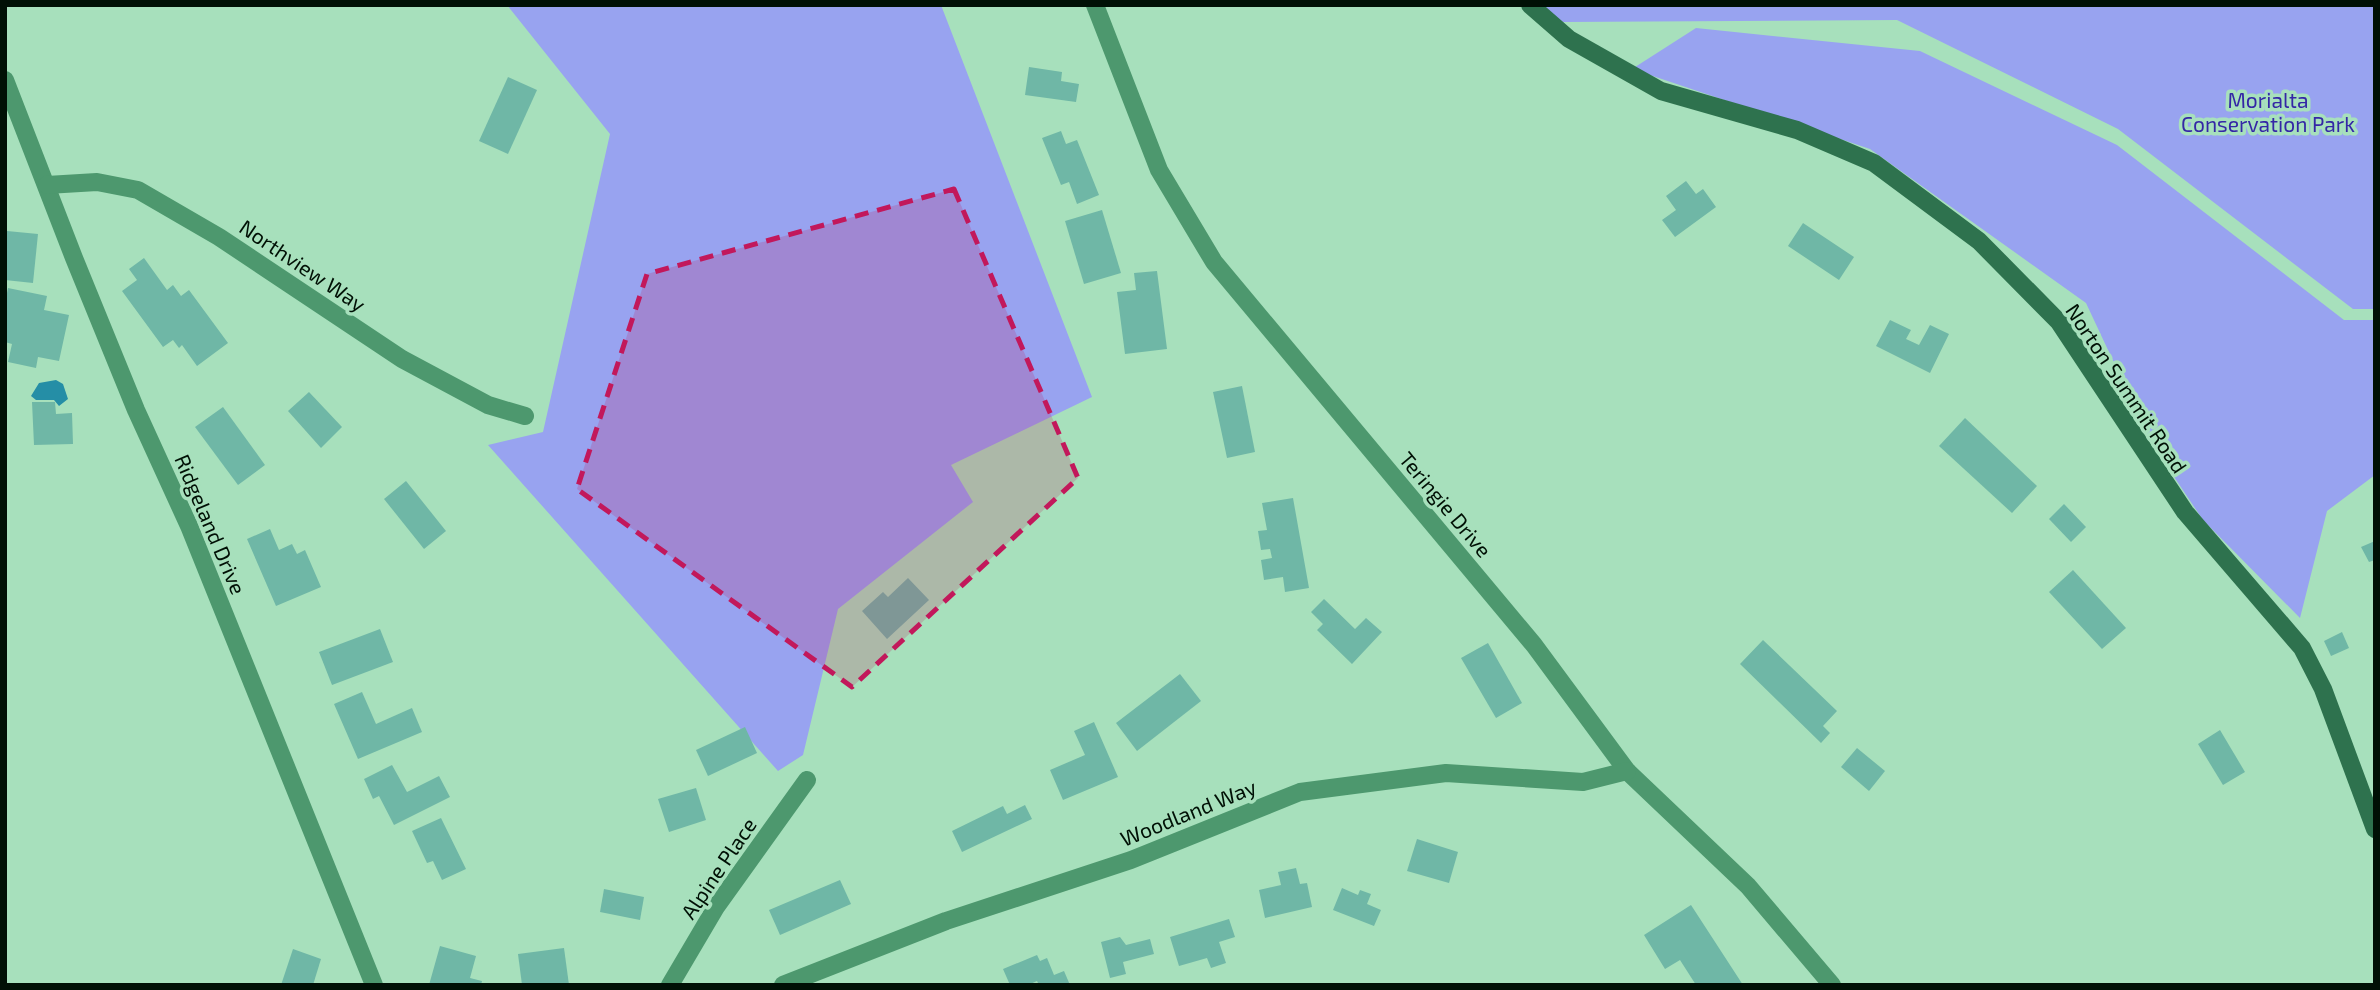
<svg xmlns="http://www.w3.org/2000/svg" width="2380" height="990" font-family="'Exo 2',sans-serif">
<rect width="100%" height="100%" fill="#a7e0bc"/>
<g fill="#98a3f0">
<path d="M 507,5 L 941,5 L 1092,397 L 951,465 L 973,502 L 838,609 L 803,755 L 778,771 L 488,445 L 543,432 L 610,134 Z"/>
<path d="M 1539,5 L 2375,5 L 2375,309 L 2353,309 L 2118,129 L 1897,20 L 1563,22 Z"/>
<path d="M 1696,28 L 1920,51 L 2117,145 L 2344,320 L 2375,320 L 2375,475 L 2327,511 L 2300,618 L 2203,520 L 2152,444 L 2086,303 L 1870,149 L 1632,69 Z"/>
</g>
<path fill="#258ea6" d="M 56,380 L 63,384 L 68,399 L 59,406 L 54,400 L 36,400 L 31,396 L 39,383 Z"/>
<g fill="#6fb7a6">
<path d="M 1029,67 L 1062,72 L 1061,81 L 1079,84 L 1076,102 L 1025,95 Z"/>
<path d="M 508,77 L 537,90 L 508,154 L 479,141 Z"/>
<path d="M 1061,131 L 1066,144 L 1077,140 L 1099,195 L 1077,204 L 1069,182 L 1061,185 L 1042,138 Z"/>
<path d="M 1686,181 L 1696,194 L 1703,189 L 1716,207 L 1675,237 L 1662,220 L 1676,210 L 1666,196 Z"/>
<path d="M 1102,210 L 1121,273 L 1084,284 L 1065,221 Z"/>
<path d="M 1803,223 L 1854,257 L 1839,280 L 1788,246 Z"/>
<path d="M 7,231 L 38,234 L 33,283 L 5,280 Z"/>
<path d="M 144,258 L 167,290 L 173,285 L 181,296 L 189,290 L 228,343 L 197,366 L 182,345 L 179,348 L 173,340 L 163,347 L 122,291 L 137,280 L 129,269 Z"/>
<path d="M 1157,271 L 1167,349 L 1125,354 L 1117,292 L 1136,290 L 1134,273 Z"/>
<path d="M 8,288 L 47,296 L 44,310 L 69,315 L 59,361 L 38,357 L 36,368 L 8,362 L 12,344 L 5,342 L 5,303 Z"/>
<path d="M 1890,320 L 1911,330 L 1906,339 L 1919,345 L 1930,325 L 1949,334 L 1930,373 L 1876,346 Z"/>
<path d="M 1242,386 L 1255,452 L 1227,458 L 1213,392 Z"/>
<path d="M 309,392 L 342,427 L 321,448 L 288,411 Z"/>
<path d="M 32,402 L 55,402 L 56,414 L 72,413 L 73,444 L 34,445 Z"/>
<path d="M 223,407 L 265,465 L 238,485 L 195,427 Z"/>
<path d="M 1965,418 L 2037,486 L 2012,513 L 1939,446 Z"/>
<path d="M 406,481 L 446,531 L 424,549 L 384,499 Z"/>
<path d="M 1293,498 L 1309,588 L 1285,592 L 1283,577 L 1264,580 L 1261,560 L 1272,558 L 1270,549 L 1261,550 L 1258,531 L 1267,530 L 1262,503 Z"/>
<path d="M 2064,504 L 2086,527 L 2071,542 L 2049,519 Z"/>
<path d="M 270,529 L 279,550 L 292,544 L 297,554 L 305,550 L 321,587 L 276,606 L 247,539 Z"/>
<path d="M 2375,541 L 2375,560 L 2369,562 L 2361,547 Z"/>
<path d="M 2073,570 L 2126,628 L 2102,649 L 2049,592 Z"/>
<path d="M 908,578 L 929,600 L 887,639 L 862,611 L 883,592 L 888,597 Z"/>
<path d="M 1324,599 L 1355,629 L 1366,618 L 1382,632 L 1352,664 L 1317,630 L 1323,624 L 1311,612 Z"/>
<path d="M 380,629 L 393,662 L 332,685 L 319,652 Z"/>
<path d="M 2342,632 L 2349,648 L 2331,656 L 2324,641 Z"/>
<path d="M 1763,640 L 1837,711 L 1823,726 L 1830,733 L 1821,743 L 1740,664 Z"/>
<path d="M 1488,643 L 1522,703 L 1496,718 L 1461,658 Z"/>
<path d="M 1180,674 L 1201,701 L 1137,751 L 1116,723 Z"/>
<path d="M 362,692 L 376,724 L 412,708 L 422,732 L 358,759 L 334,704 Z"/>
<path d="M 1094,722 L 1118,777 L 1063,800 L 1050,770 L 1085,755 L 1074,731 Z"/>
<path d="M 745,727 L 757,753 L 708,776 L 696,750 Z"/>
<path d="M 2220,730 L 2245,772 L 2223,785 L 2198,744 Z"/>
<path d="M 1857,748 L 1885,771 L 1869,791 L 1841,767 Z"/>
<path d="M 392,765 L 407,792 L 439,776 L 450,797 L 394,825 L 379,796 L 373,799 L 364,779 Z"/>
<path d="M 696,788 L 706,820 L 669,832 L 658,799 Z"/>
<path d="M 1025,805 L 1032,819 L 962,852 L 952,831 L 1003,806 L 1007,814 Z"/>
<path d="M 441,818 L 466,869 L 442,880 L 433,861 L 427,863 L 412,831 Z"/>
<path d="M 1417,839 L 1458,852 L 1449,883 L 1407,871 Z"/>
<path d="M 1296,868 L 1300,884 L 1307,883 L 1312,907 L 1265,918 L 1259,890 L 1281,885 L 1278,872 Z"/>
<path d="M 840,880 L 851,904 L 780,935 L 769,910 Z"/>
<path d="M 1342,888 L 1358,895 L 1360,890 L 1371,894 L 1367,904 L 1381,910 L 1374,926 L 1333,910 Z"/>
<path d="M 604,889 L 644,897 L 640,920 L 600,912 Z"/>
<path d="M 1691,905 L 1743,985 L 1696,985 L 1680,960 L 1665,969 L 1644,935 Z"/>
<path d="M 1229,919 L 1235,937 L 1219,942 L 1226,963 L 1211,968 L 1207,958 L 1179,966 L 1170,937 Z"/>
<path d="M 1120,937 L 1126,945 L 1150,939 L 1154,954 L 1123,962 L 1126,974 L 1110,978 L 1101,942 Z"/>
<path d="M 440,946 L 476,956 L 470,978 L 482,981 L 481,985 L 429,985 Z"/>
<path d="M 564,948 L 569,985 L 522,985 L 518,954 Z"/>
<path d="M 293,949 L 321,959 L 313,985 L 281,985 Z"/>
<path d="M 1037,955 L 1040,961 L 1047,958 L 1054,975 L 1064,971 L 1070,985 L 1039,985 L 1037,981 L 1028,985 L 1010,985 L 1003,969 Z"/>
</g>
<g fill="none" stroke-linecap="round" stroke-linejoin="round">
<g stroke="#4d986e" stroke-width="18">
<path d="M 1095,5 L 1159,170 L 1214,262 L 1534,645 L 1627,771 L 1748,886 L 1832,985"/>
<path d="M 5,80 L 74,258 L 136,410 L 189,526 L 374,985"/>
<path d="M 47,185 L 97,182 L 138,190 L 219,237 L 402,359 L 488,405 L 525,416"/>
<path d="M 670,985 L 716,907 L 807,780"/>
<path d="M 783,985 L 946,921 L 1131,860 L 1300,792 L 1446,773 L 1583,782 L 1627,771"/>
</g>
<path stroke="#2e724e" stroke-width="18" d="M 1530,5 L 1569,39 L 1661,91 L 1797,130 L 1874,163 L 1979,241 L 2059,322 L 2185,512 L 2302,648 L 2323,689 L 2375,829"/>
</g>
<path fill="#c2185b" fill-opacity="0.2" stroke="#c2185b" stroke-width="5" stroke-dasharray="14 9" stroke-linejoin="round" d="M 954,189 L 1078,478 L 852,687 L 577,489 L 647,274 Z"/>
<g text-anchor="middle" dominant-baseline="central" stroke-width="7" stroke-linejoin="round" paint-order="stroke">
<g font-size="21" fill="#3426a6" stroke="#a7e0bc">
<text x="2268" y="99">Morialta<tspan x="2268" dy="24">Conservation Park</tspan></text>
</g>
<g font-size="21" fill="#001005" stroke="#a7e0bc">
<text transform="translate(303 265) rotate(34)">Northview Way</text>
<text transform="translate(2127 388) rotate(56)">Norton Summit Road</text>
<text transform="translate(1446 504) rotate(50)">Teringie Drive</text>
<text transform="translate(211 524) rotate(67)">Ridgeland Drive</text>
<text transform="translate(1188 812) rotate(-22)">Woodland Way</text>
<text transform="translate(718 868) rotate(-56)">Alpine Place</text>
</g>
</g>
<rect width="2380" height="990" fill="none" stroke="#001005" stroke-width="14"/>
</svg>
